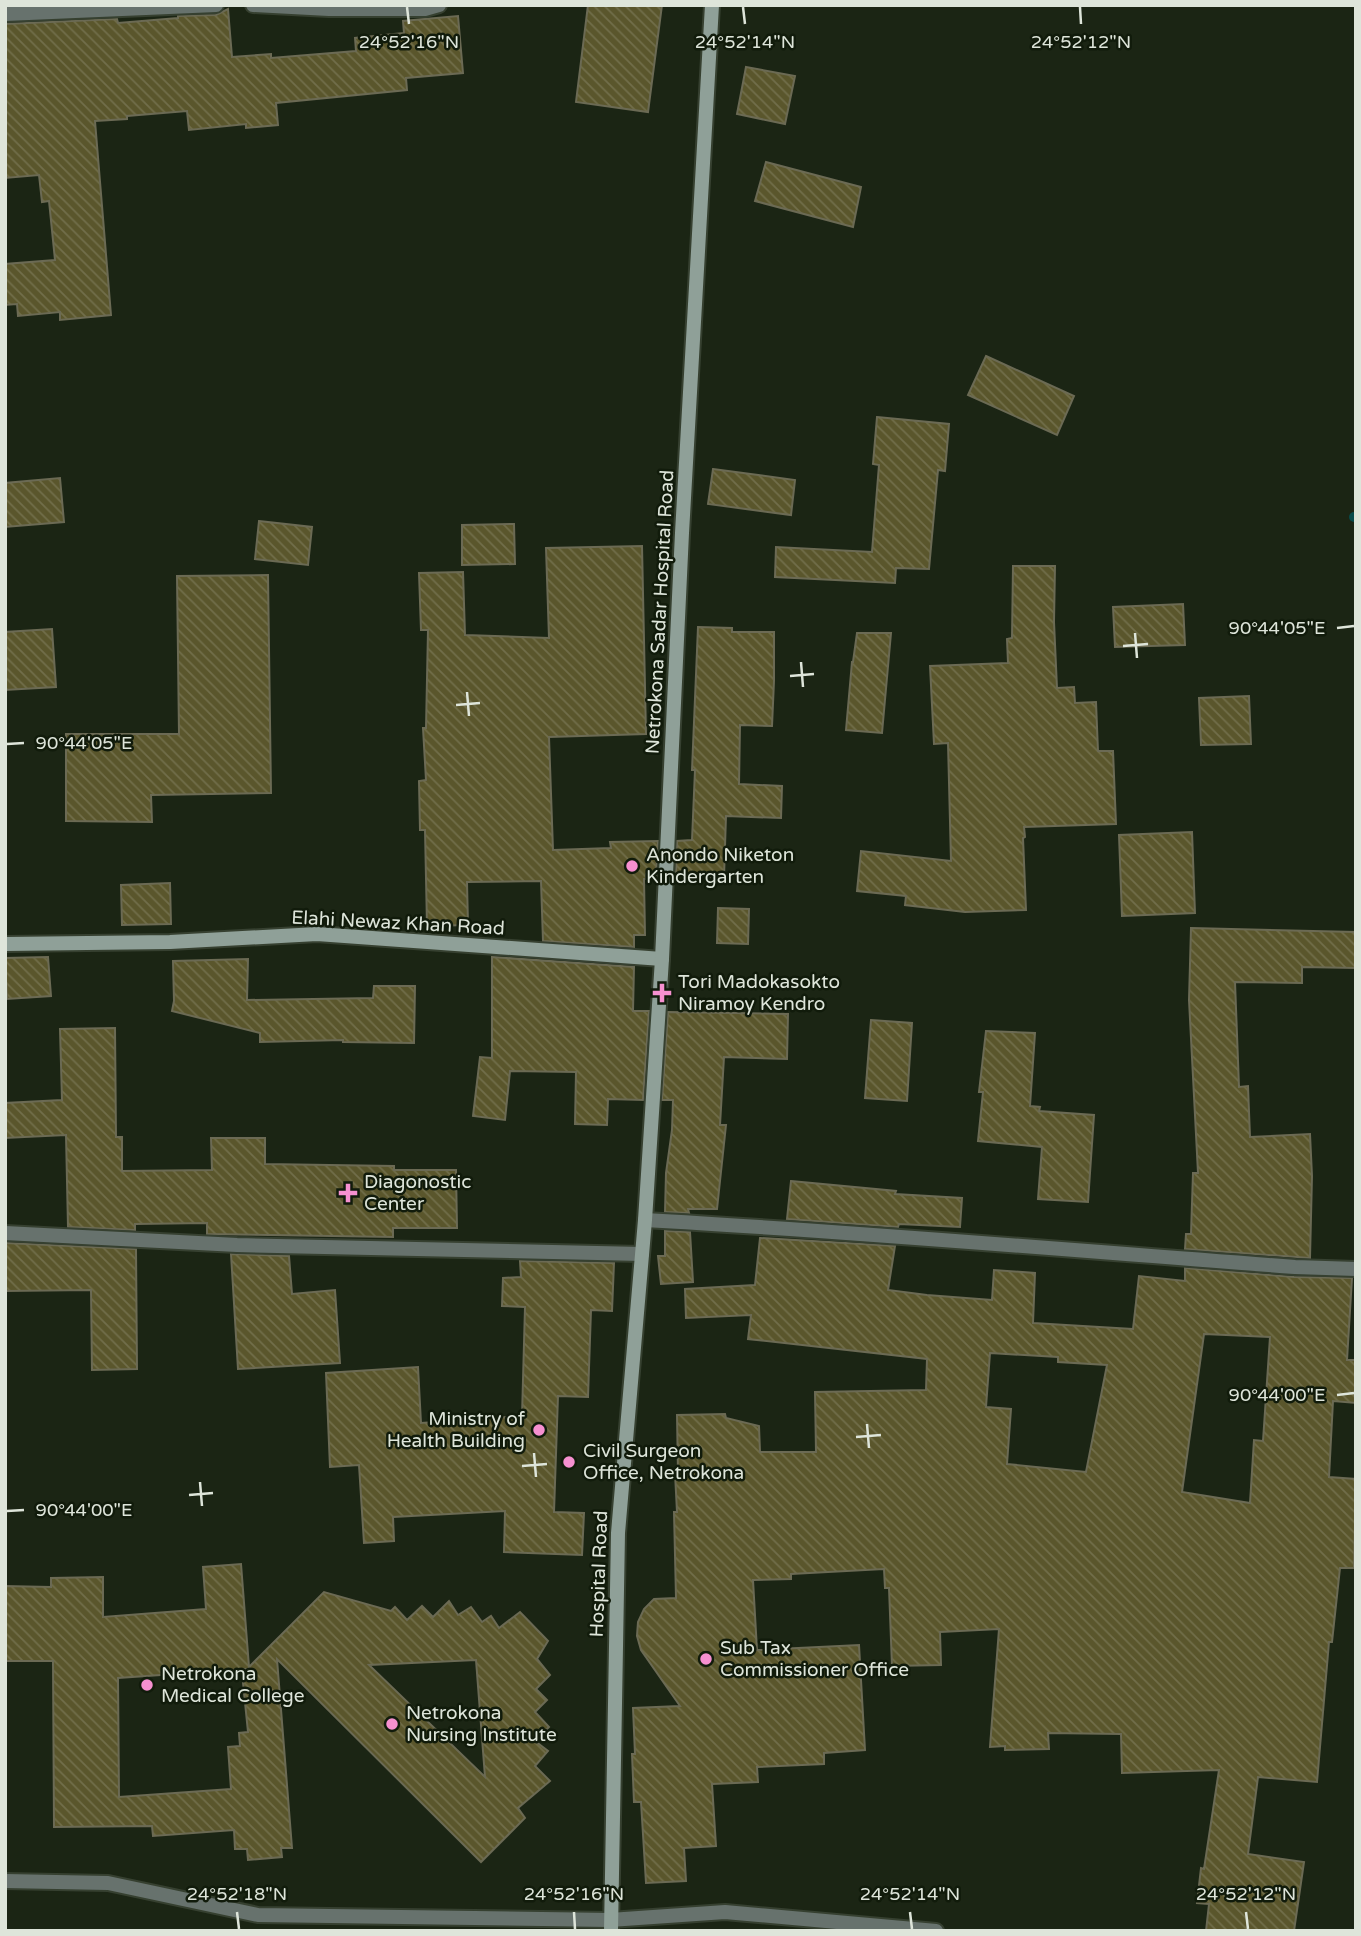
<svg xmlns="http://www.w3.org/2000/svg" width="1361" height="1936" font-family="'Varela Round',sans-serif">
<defs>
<pattern id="building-back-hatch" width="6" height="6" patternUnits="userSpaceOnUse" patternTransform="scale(1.75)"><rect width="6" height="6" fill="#5a562c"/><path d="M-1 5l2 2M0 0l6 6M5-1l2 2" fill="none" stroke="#716e4a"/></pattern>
</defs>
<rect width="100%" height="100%" fill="#1b2514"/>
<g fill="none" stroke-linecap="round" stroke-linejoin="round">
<path stroke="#084b4b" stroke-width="10" d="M 1354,517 L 1356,517"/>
</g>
<g fill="url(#building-back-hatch)" stroke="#6b6a54" stroke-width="2" fill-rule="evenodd">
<path d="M 588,5 L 662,5 L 648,112 L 576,102 Z"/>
<path d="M 228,9 L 232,57 L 271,54 L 271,58 L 356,51 L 355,38 L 404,33 L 403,21 L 458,16 L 463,73 L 406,78 L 407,90 L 276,103 L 278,125 L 246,128 L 246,124 L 189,130 L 187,111 L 127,116 L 127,119 L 95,121 L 111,315 L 60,320 L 60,312 L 18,316 L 17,304 L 5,305 L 5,264 L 55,260 L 49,201 L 42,202 L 39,175 L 5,178 L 5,24 L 117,19 L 118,23 L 178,18 L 178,16 L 216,15 Z"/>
<path d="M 746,67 L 795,76 L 785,124 L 737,114 Z"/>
<path d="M 766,162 L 861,187 L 853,227 L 755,201 Z"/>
<path d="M 986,356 L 1074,396 L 1057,435 L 968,395 Z"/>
<path d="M 877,417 L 949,424 L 945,471 L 938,470 L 929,569 L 896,568 L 895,583 L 775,577 L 776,547 L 872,552 L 879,465 L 873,464 Z"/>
<path d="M 713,469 L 795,480 L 791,515 L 708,504 Z"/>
<path d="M 60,478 L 64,522 L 5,527 L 5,483 Z"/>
<path d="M 259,521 L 312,527 L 308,565 L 255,559 Z"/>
<path d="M 514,524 L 515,564 L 462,565 L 462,525 Z"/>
<path d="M 642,546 L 646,734 L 549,737 L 553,850 L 611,848 L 610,842 L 658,841 L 656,875 L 646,874 L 646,879 L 644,879 L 645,935 L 634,935 L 634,947 L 543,941 L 541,881 L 467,882 L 468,925 L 427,926 L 425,830 L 420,830 L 419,781 L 426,780 L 423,728 L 426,728 L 428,630 L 421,630 L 419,573 L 463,572 L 465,635 L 549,638 L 546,548 Z"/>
<path d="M 1013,566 L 1055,566 L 1054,622 L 1057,688 L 1074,687 L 1075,703 L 1096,702 L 1098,751 L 1113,751 L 1116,824 L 1024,827 L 1025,837 L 1023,838 L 1026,910 L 965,912 L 905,905 L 906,896 L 857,891 L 861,851 L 951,861 L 948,743 L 934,744 L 930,666 L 1008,663 L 1007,639 L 1012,638 Z"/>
<path d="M 268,575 L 271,793 L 151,795 L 152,822 L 66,821 L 66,734 L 179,734 L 177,576 Z"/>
<path d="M 1183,604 L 1185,645 L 1115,647 L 1113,607 Z"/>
<path d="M 698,627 L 732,628 L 732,632 L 774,632 L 774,681 L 772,726 L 740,725 L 739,784 L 782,786 L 781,818 L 726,816 L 724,877 L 676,875 L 677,841 L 692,840 L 695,770 L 692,770 Z"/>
<path d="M 52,629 L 56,687 L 5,690 L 5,632 Z"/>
<path d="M 857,633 L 891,633 L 882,733 L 846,730 L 852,662 L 853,662 Z"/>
<path d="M 1249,696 L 1251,744 L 1201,745 L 1199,698 Z"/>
<path d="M 1192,832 L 1195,913 L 1122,916 L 1119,835 Z"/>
<path d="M 170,883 L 171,924 L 122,925 L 121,885 Z"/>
<path d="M 718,908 L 749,909 L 748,944 L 717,943 Z"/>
<path d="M 1191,928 L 1356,932 L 1356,968 L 1302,967 L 1302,983 L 1235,982 L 1239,1087 L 1248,1086 L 1250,1137 L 1310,1134 L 1312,1176 L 1310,1258 L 1185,1249 L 1186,1234 L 1191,1234 L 1193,1173 L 1198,1173 L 1189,1000 Z"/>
<path d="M 48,957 L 51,996 L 7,999 L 5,958 Z"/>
<path d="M 492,957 L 634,967 L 633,1011 L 649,1011 L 643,1100 L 608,1099 L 607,1125 L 575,1124 L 576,1072 L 510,1071 L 505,1120 L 473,1116 L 480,1057 L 492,1058 Z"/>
<path d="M 248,959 L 247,1000 L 373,998 L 374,986 L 415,986 L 414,1043 L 343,1042 L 343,1040 L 260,1042 L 260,1033 L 172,1011 L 174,1001 L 173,961 Z"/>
<path d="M 668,1012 L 788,1014 L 787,1059 L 724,1057 L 720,1125 L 726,1125 L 717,1209 L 688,1209 L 689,1213 L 665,1212 L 666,1173 L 672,1130 L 673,1100 L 662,1100 Z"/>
<path d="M 871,1020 L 912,1023 L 907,1101 L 865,1098 Z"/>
<path d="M 115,1028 L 116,1137 L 122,1137 L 122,1171 L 212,1170 L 211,1138 L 265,1138 L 265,1164 L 394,1166 L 394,1170 L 456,1170 L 457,1228 L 393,1228 L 393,1237 L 207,1234 L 207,1223 L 135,1224 L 135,1230 L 68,1227 L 66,1135 L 5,1138 L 5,1103 L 62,1100 L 60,1029 Z"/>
<path d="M 986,1031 L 1035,1033 L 1030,1106 L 1040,1107 L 1039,1111 L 1094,1115 L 1088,1202 L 1038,1199 L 1042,1147 L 978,1141 L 983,1092 L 979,1092 Z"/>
<path d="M 791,1181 L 896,1191 L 895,1194 L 962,1198 L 960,1227 L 899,1224 L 898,1227 L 787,1219 Z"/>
<path d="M 665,1231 L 690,1232 L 693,1282 L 661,1284 L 658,1256 L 665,1256 Z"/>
<path d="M 760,1238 L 895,1246 L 888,1290 L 927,1295 L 992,1300 L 994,1270 L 1035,1273 L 1033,1323 L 1133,1329 L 1139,1276 L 1185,1281 L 1185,1268 L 1294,1277 L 1352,1278 L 1347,1360 L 1356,1360 L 1356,1403 L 1333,1401 L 1329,1477 L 1356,1479 L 1354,1568 L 1340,1568 L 1332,1642 L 1329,1642 L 1317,1782 L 1258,1777 L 1248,1854 L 1304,1862 L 1294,1931 L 1206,1931 L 1209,1904 L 1197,1903 L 1201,1868 L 1204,1869 L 1219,1770 L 1122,1773 L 1121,1734 L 1048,1733 L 1049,1749 L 1005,1750 L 1005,1746 L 990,1747 L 999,1629 L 940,1632 L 941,1665 L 892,1666 L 889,1588 L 885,1588 L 884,1569 L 791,1574 L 791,1579 L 753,1580 L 757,1650 L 859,1645 L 865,1750 L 824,1753 L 824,1764 L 757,1767 L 758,1782 L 712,1784 L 716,1846 L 684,1848 L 686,1881 L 646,1883 L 641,1802 L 634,1802 L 632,1754 L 635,1754 L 633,1708 L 680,1706 L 641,1650 L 637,1636 L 638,1622 L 644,1609 L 654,1599 L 676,1598 L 674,1512 L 677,1512 L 675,1473 L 678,1473 L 677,1415 L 725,1414 L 726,1418 L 759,1426 L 760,1452 L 816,1452 L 815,1392 L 926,1390 L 927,1359 L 748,1339 L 751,1315 L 686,1318 L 685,1289 L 755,1285 ZM 1204,1334 L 1270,1337 L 1263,1441 L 1254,1440 L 1250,1503 L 1182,1492 ZM 990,1353 L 1058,1357 L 1058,1362 L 1107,1365 L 1086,1472 L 1007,1464 L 1011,1409 L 986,1407 Z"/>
<path d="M 5,1243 L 136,1249 L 137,1369 L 92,1370 L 91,1290 L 5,1291 Z"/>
<path d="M 231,1254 L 289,1256 L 292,1294 L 335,1290 L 340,1363 L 238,1369 Z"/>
<path d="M 520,1261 L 614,1263 L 612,1311 L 591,1310 L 588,1397 L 558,1396 L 554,1512 L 584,1513 L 582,1555 L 504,1552 L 505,1511 L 393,1517 L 394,1541 L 364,1543 L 359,1465 L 330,1467 L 326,1373 L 418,1367 L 421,1423 L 522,1416 L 525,1307 L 502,1306 L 503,1278 L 521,1277 Z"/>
<path d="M 241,1564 L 249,1667 L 324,1592 L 391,1611 L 395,1607 L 407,1620 L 422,1606 L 433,1617 L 449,1601 L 458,1615 L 471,1607 L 482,1622 L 491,1616 L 499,1628 L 520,1612 L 548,1641 L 537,1659 L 550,1675 L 536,1689 L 547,1700 L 535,1712 L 549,1727 L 535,1741 L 548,1751 L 535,1766 L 550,1781 L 518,1808 L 525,1818 L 481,1862 L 277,1659 L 292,1848 L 281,1848 L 282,1857 L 248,1860 L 247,1849 L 235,1849 L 234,1830 L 153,1836 L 152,1826 L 54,1827 L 53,1661 L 5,1661 L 5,1586 L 51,1587 L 51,1578 L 103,1577 L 103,1617 L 206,1609 L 203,1567 ZM 476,1660 L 485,1777 L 369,1665 ZM 247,1669 L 242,1673 L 248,1732 L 239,1733 L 240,1746 L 228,1747 L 231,1789 L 119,1797 L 118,1678 Z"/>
</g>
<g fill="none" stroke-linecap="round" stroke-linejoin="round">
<defs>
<g id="street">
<path d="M 253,5 L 329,9 L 425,9 L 439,5"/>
<path d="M 5,14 L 216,5"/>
<path d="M 645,1220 C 862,1232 1079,1251 1295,1267 L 1356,1269"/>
<path d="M 5,1233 L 237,1245 L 642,1254"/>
<path d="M 5,1881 L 108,1883 L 258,1915 L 610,1920 L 725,1912 L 936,1931"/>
</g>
<g id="secondary">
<path d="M 5,944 L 170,942 L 317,934 L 662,959"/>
<path d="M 611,1931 L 618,1533 L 645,1220 L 662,959 L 682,533 L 712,5"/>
</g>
</defs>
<use href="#street" stroke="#364030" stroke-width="18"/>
<use href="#secondary" stroke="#364030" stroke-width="18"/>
<use href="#street" stroke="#67726d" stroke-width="14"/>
<use href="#secondary" stroke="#8fa098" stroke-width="14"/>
</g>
<path fill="none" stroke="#dee5da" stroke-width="2.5" d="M 407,7 L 409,24M 743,7 L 745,24M 1080,7 L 1081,24M 1337,628 L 1354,626M 1135,633 L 1137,658M 1123,646 L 1148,644M 801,662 L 803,687M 790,676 L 814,674M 467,692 L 469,716M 456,705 L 480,703M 7,744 L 24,743M 1337,1395 L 1354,1393M 867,1424 L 869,1448M 856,1437 L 881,1435M 534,1453 L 536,1477M 522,1466 L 547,1464M 200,1482 L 202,1506M 189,1495 L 213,1493M 7,1511 L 24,1510M 237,1912 L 239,1929M 574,1912 L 575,1929M 910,1912 L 912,1929M 1246,1912 L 1248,1929"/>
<g fill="#f690d0" stroke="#111b0b" stroke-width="2.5">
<circle cx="632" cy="866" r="7"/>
<path d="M658.5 982.5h7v7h7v7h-7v7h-7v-7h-7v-7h7z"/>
<path d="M344.5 1182.5h7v7h7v7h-7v7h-7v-7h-7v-7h7z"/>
<circle cx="539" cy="1430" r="7"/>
<circle cx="569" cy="1462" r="7"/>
<circle cx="706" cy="1659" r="7"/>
<circle cx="147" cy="1685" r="7"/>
<circle cx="392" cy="1724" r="7"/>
</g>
<g text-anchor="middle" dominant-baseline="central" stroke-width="5" stroke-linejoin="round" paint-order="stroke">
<g font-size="19" fill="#dee5da" stroke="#111b0b">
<text transform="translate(660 612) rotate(-87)">Netrokona Sadar Hospital Road</text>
<text transform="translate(398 923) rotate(3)">Elahi Newaz Khan Road</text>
<text transform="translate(599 1574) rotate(-88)">Hospital Road</text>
</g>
<g font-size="19" fill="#dee5da" stroke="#111b0b" text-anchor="start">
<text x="646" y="855">Anondo Niketon<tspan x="646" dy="22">Kindergarten</tspan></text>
<text x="678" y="982">Tori Madokasokto<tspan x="678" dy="22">Niramoy Kendro</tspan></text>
<text x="364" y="1182">Diagonostic<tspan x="364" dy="22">Center</tspan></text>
<text x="525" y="1419" text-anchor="end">Ministry of<tspan x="525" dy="22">Health Building</tspan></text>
<text x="583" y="1451">Civil Surgeon<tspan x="583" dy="22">Office, Netrokona</tspan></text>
<text x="720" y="1648">Sub Tax<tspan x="720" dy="22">Commissioner Office</tspan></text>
<text x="161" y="1674">Netrokona<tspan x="161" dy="22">Medical College</tspan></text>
<text x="406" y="1713">Netrokona<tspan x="406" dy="22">Nursing Institute</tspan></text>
</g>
</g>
<g font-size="18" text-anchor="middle" fill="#dee5da" stroke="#111b0b" stroke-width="5" stroke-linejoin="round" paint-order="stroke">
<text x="409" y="48">24°52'16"N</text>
<text x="745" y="48">24°52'14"N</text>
<text x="1081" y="48">24°52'12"N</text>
<text x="1277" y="634">90°44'05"E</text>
<text x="84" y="749">90°44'05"E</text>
<text x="1277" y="1401">90°44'00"E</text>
<text x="84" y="1516">90°44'00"E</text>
<text x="237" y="1900">24°52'18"N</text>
<text x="574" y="1900">24°52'16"N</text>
<text x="910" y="1900">24°52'14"N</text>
<text x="1246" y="1900">24°52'12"N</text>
</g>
<rect width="1361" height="1936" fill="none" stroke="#dee5da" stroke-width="14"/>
</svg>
